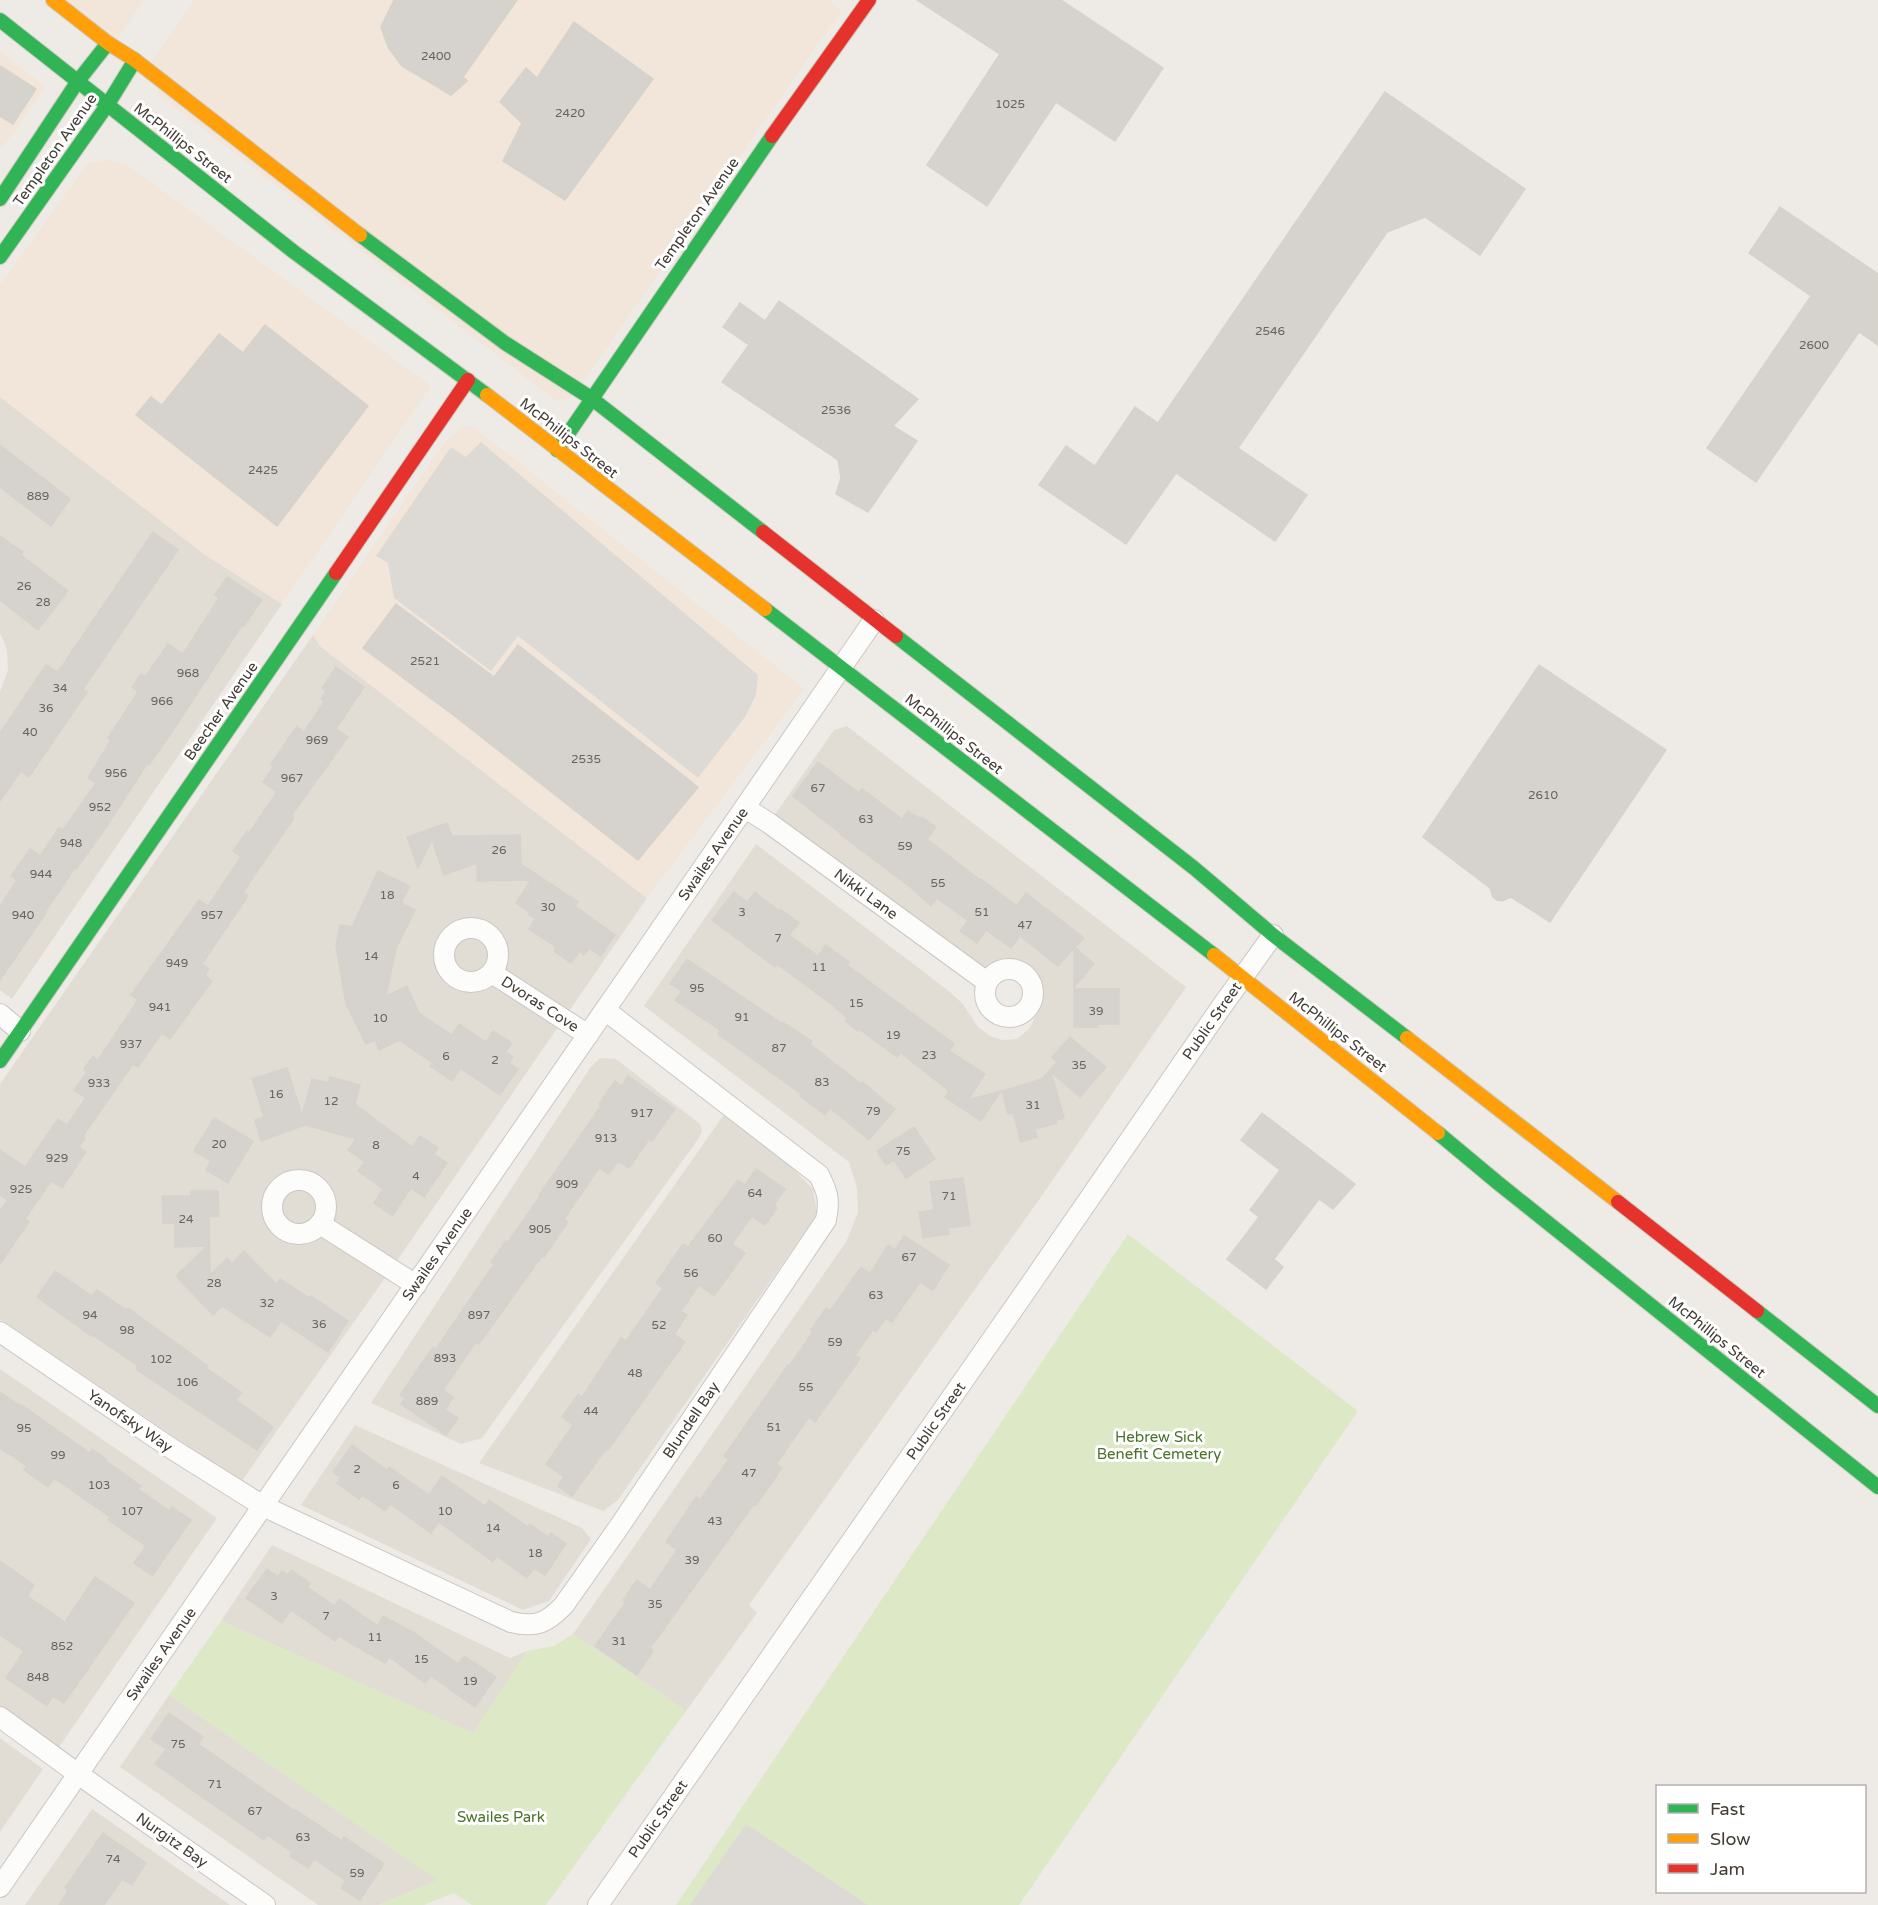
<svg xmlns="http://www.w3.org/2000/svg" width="1878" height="1905" font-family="'Varela Round',sans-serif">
<rect width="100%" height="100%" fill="#eeebe6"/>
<g fill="#e2ddd4">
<path d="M 0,397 L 204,554 L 282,604 L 12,999 L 0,990 L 0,692 L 8,670 L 7,650 L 0,633 Z"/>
<path d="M 313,635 L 320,646 L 647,898 L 383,1281 L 241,1482 L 0,1319 L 0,1084 Z"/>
<path d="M 847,726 L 1186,987 L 1041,1197 L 749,1605 L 757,1613 L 686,1711 L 573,1634 L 846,1242 L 858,1213 L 857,1188 L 849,1162 L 644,1006 L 756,844 L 950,992 L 963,1004 L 978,1027 L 990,1036 L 1003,1040 L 1017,1039 L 1029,1029 L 1037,1013 L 1035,995 L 1020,980 L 995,975 L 967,974 L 769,823 L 834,730 Z"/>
<path d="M 600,1058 L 616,1059 L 700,1124 L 702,1131 L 699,1138 L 482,1438 L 461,1444 L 371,1403 L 590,1068 Z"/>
<path d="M 730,1106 L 813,1189 L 817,1214 L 618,1500 L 603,1511 L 479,1463 Z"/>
<path d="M 0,1369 L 217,1518 L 59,1747 L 0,1707 Z"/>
<path d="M 355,1425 L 582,1528 L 591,1539 L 549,1601 L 523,1610 L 301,1505 Z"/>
<path d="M 272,1545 L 510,1658 L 527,1651 L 473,1734 L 221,1621 Z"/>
<path d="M 169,1695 L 438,1880 L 379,1905 L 318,1905 L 120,1767 Z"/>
<path d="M 0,1738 L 43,1769 L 0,1832 Z"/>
<path d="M 92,1809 L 230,1905 L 25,1905 Z"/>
</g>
<g fill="#f1e6d9">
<path d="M 58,0 L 144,0 L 115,43 Z"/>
<path d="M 194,0 L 829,0 L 842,10 L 581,385 L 570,398 L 555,400 L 159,95 L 152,61 Z"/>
<path d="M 0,52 L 46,87 L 0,151 Z"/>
<path d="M 108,160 L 127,165 L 431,386 L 282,604 L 204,554 L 0,397 L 0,285 L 87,164 Z"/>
<path d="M 471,425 L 804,689 L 647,898 L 320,646 L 313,635 L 444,443 L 460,428 Z"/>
</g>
<g fill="#dde8c7">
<path d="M 1128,1234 L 1358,1411 L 1019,1905 L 676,1905 Z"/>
<path d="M 221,1621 L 473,1733 L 527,1651 L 554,1646 L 573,1634 L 686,1711 L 546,1905 L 472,1905 L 454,1893 L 424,1905 L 380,1905 L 437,1880 L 169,1695 Z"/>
</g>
<g fill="#dddad6">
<path d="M 481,442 L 758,675 L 756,695 L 745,717 L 698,778 L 518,636 L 491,671 L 394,598 L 388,563 L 376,556 L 451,447 L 466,457 Z"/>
<path d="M 746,1824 L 868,1905 L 690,1905 Z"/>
</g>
<g fill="#d6d2cd" stroke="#d6d2cc" stroke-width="1.5">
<path d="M 394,0 L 517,0 L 463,77 L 467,81 L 451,95 L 402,66 L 388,47 L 381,27 Z"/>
<path d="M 917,0 L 1061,0 L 1163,68 L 1115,141 L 1056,102 L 987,206 L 927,165 L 1000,54 Z"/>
<path d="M 574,22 L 653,79 L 565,200 L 503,161 L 522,123 L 500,102 L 526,68 L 537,78 Z"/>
<path d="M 0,66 L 36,89 L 13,124 L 0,116 Z"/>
<path d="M 1385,92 L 1525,189 L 1480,255 L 1425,217 L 1387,232 L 1238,448 L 1307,495 L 1275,541 L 1176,473 L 1126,544 L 1039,485 L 1066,446 L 1095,466 L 1135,407 L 1158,423 Z"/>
<path d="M 1780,207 L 1878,274 L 1878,345 L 1859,332 L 1756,482 L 1707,448 L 1811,296 L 1749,253 Z"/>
<path d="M 779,301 L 918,399 L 893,426 L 917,441 L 868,512 L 836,494 L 841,478 L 838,460 L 722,382 L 749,345 L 723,327 L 740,303 L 765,321 Z"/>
<path d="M 265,325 L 368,406 L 277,526 L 136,415 L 151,397 L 162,405 L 219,334 L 243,353 Z"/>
<path d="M 0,445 L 70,499 L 51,526 L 0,487 Z"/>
<path d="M 153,532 L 178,550 L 83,689 L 87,692 L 29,777 L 21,771 L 0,801 L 0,733 L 46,665 L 58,672 Z"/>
<path d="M 0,536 L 23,552 L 21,555 L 68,591 L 38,630 L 0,600 Z"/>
<path d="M 227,577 L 262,600 L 244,626 L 242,625 L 170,735 L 149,765 L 147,764 L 105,829 L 76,869 L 75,868 L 45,912 L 46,913 L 0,980 L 0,906 L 17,880 L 11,876 L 30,849 L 40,856 L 59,828 L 63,830 L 96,783 L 88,778 L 111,740 L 108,738 L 138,692 L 132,687 L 141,674 L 145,677 L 168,644 L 183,654 L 219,598 L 215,595 Z"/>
<path d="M 396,604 L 494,677 L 518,645 L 698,787 L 638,860 L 456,717 L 363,648 Z"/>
<path d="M 1539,665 L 1666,750 L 1550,922 L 1511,897 L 1502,901 L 1497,900 L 1493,897 L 1490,888 L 1423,837 Z"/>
<path d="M 336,667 L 364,687 L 336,729 L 348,737 L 291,816 L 294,818 L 243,892 L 248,896 L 202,964 L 209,969 L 205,975 L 212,981 L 170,1039 L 162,1033 L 138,1067 L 133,1064 L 83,1136 L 85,1138 L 79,1147 L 86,1152 L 62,1188 L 51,1181 L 25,1219 L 29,1222 L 0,1264 L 0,1211 L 8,1200 L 0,1195 L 0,1150 L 25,1167 L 58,1119 L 67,1125 L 86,1098 L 74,1090 L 87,1072 L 84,1069 L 93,1056 L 98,1060 L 138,1000 L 131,995 L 199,900 L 208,906 L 241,857 L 233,851 L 247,831 L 249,833 L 277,792 L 263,782 L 274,766 L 271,764 L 297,726 L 304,732 L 324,702 L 321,699 L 326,691 L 322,688 Z"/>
<path d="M 818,762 L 859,793 L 862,789 L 902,819 L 908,811 L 921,819 L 922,817 L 936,827 L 927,839 L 980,880 L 981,879 L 1017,906 L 1026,893 L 1084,938 L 1075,947 L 1094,964 L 1074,987 L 1074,948 L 1058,966 L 1020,936 L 1011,948 L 986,930 L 977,943 L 960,931 L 968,921 L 937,898 L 931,906 L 910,887 L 841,835 L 841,834 L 793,796 Z"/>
<path d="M 447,823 L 452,836 L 520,835 L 521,864 L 578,902 L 575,906 L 615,935 L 601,956 L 589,948 L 584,955 L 580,951 L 571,963 L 554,951 L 556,947 L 529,929 L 535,919 L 528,914 L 529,912 L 516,903 L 531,880 L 477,881 L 477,863 L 444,875 L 432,840 L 418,868 L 407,837 Z"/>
<path d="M 378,871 L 410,886 L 401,903 L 415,910 L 396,948 L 386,996 L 407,986 L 419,1013 L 452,1035 L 459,1024 L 486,1042 L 493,1031 L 512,1043 L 506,1052 L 513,1057 L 509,1063 L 518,1069 L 500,1095 L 460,1068 L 452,1081 L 430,1066 L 433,1063 L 399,1040 L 379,1050 L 375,1040 L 366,1044 L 346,1004 L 336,946 L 340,925 L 352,927 Z"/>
<path d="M 734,892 L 747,902 L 755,892 L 779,911 L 780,909 L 799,923 L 789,935 L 818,956 L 826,945 L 849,962 L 847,965 L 954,1044 L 949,1051 L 985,1074 L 968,1100 L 1001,1091 L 981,1121 L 945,1097 L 949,1091 L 901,1053 L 897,1057 L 859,1029 L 858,1031 L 845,1021 L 847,1018 L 835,1007 L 777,964 L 775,967 L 712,920 Z"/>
<path d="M 687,959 L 781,1023 L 782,1022 L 812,1041 L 810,1044 L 860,1083 L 862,1082 L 895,1109 L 869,1140 L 830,1108 L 825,1115 L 800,1096 L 801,1094 L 718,1034 L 720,1030 L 675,1000 L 682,991 L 670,984 Z"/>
<path d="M 1074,989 L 1119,989 L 1119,1024 L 1097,1024 L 1097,1027 L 1074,1027 Z"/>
<path d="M 1070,1037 L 1106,1067 L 1080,1097 L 1051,1072 L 1064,1118 L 1056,1120 L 1057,1123 L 1035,1129 L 1037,1137 L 1021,1142 L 1013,1113 L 1008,1114 L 1002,1091 L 1042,1079 L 1057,1062 L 1052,1057 Z"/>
<path d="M 287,1068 L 302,1115 L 312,1079 L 328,1083 L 330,1077 L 360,1085 L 355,1104 L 412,1147 L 420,1136 L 438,1148 L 434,1154 L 447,1163 L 424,1197 L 411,1188 L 392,1216 L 374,1203 L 383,1189 L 358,1171 L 365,1162 L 348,1150 L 356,1139 L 305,1125 L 261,1141 L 255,1120 L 264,1117 L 252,1079 Z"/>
<path d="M 628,1076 L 675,1109 L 652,1141 L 649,1139 L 629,1168 L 618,1161 L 609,1174 L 599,1168 L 564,1219 L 568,1222 L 544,1257 L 542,1256 L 479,1344 L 476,1342 L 443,1390 L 453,1397 L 445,1410 L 458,1418 L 446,1435 L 401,1404 L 405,1398 L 400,1395 L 433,1347 L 436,1349 L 494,1264 L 491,1262 L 506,1241 L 508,1242 L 540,1196 L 539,1195 L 601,1106 L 599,1104 L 615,1081 L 622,1086 Z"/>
<path d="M 1262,1113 L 1355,1184 L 1333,1209 L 1319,1199 L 1274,1259 L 1283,1267 L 1266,1289 L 1227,1259 L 1259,1217 L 1250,1210 L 1280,1170 L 1241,1140 Z"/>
<path d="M 214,1118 L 253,1141 L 228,1183 L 206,1170 L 211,1161 L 194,1151 Z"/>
<path d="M 914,1127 L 935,1159 L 906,1178 L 894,1160 L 886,1165 L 877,1151 Z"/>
<path d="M 756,1169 L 785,1189 L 774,1205 L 777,1208 L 765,1225 L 752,1216 L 732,1244 L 745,1253 L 714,1296 L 699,1285 L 681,1311 L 687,1315 L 674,1334 L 685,1342 L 608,1450 L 606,1449 L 572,1496 L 558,1486 L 564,1477 L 546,1464 L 573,1425 L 562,1417 L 578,1394 L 582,1397 L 621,1338 L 626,1341 L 663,1288 L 656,1283 L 683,1244 L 688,1247 L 738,1180 L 745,1185 Z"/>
<path d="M 963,1178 L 970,1225 L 948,1228 L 949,1234 L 923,1238 L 919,1212 L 934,1210 L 930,1182 Z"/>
<path d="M 191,1191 L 218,1191 L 219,1216 L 209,1217 L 210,1275 L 227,1258 L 232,1263 L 244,1251 L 276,1284 L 280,1279 L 309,1298 L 311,1296 L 348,1321 L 328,1352 L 281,1321 L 270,1337 L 222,1306 L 213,1315 L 176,1276 L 207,1246 L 175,1247 L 175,1223 L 163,1223 L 162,1196 L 191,1196 Z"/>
<path d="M 904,1236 L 949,1265 L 933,1290 L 920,1282 L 892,1322 L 886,1318 L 876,1332 L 873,1330 L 855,1355 L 860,1359 L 815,1422 L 809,1417 L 776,1464 L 782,1468 L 756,1505 L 754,1504 L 650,1648 L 653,1651 L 637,1675 L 595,1646 L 626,1602 L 623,1600 L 637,1580 L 650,1590 L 677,1550 L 666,1542 L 696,1497 L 700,1500 L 729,1459 L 724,1456 L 788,1365 L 789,1366 L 813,1332 L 811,1330 L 826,1308 L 830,1311 L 861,1267 L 870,1274 L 888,1245 L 895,1250 Z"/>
<path d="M 55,1271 L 92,1296 L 97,1290 L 126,1310 L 128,1308 L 208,1366 L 206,1368 L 242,1393 L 236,1400 L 273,1427 L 257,1450 L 136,1369 L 138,1366 L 94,1336 L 93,1337 L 37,1297 Z"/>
<path d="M 0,1392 L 19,1405 L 20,1404 L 90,1453 L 92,1449 L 106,1459 L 105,1460 L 141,1486 L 138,1489 L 170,1511 L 172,1507 L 191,1520 L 152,1576 L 134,1563 L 146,1546 L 108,1520 L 110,1517 L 54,1478 L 48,1487 L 24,1470 L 27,1466 L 0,1448 Z"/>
<path d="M 352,1445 L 387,1470 L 389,1467 L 429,1495 L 442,1476 L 485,1506 L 489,1500 L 528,1527 L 530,1524 L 548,1537 L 551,1533 L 566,1544 L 545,1575 L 534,1568 L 527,1578 L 497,1556 L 493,1562 L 439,1522 L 431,1533 L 390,1504 L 385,1511 L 362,1495 L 359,1499 L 337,1483 L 341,1478 L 333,1472 Z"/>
<path d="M 0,1561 L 34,1585 L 27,1596 L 65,1622 L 95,1577 L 134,1603 L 64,1703 L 53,1696 L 47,1706 L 6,1678 L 24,1651 L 0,1635 Z"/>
<path d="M 267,1569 L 278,1577 L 282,1571 L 288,1575 L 291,1570 L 310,1583 L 307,1587 L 335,1606 L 339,1599 L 378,1626 L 383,1616 L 416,1634 L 458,1664 L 464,1656 L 496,1677 L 475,1707 L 431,1676 L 425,1683 L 389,1657 L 385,1663 L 339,1636 L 335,1641 L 291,1610 L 282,1623 L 246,1598 Z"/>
<path d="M 169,1713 L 203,1737 L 198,1744 L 295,1811 L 296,1810 L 342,1841 L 344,1837 L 384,1864 L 360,1900 L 341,1888 L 346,1881 L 314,1859 L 308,1868 L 290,1856 L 292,1852 L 267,1835 L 264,1840 L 155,1764 L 166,1749 L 151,1739 Z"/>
<path d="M 103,1833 L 146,1863 L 132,1885 L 122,1879 L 104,1905 L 59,1905 L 68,1891 L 65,1888 Z"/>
</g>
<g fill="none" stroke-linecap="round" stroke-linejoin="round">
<defs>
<g id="street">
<path d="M 745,808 L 769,823 L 987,982"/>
<circle cx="471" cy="955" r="27"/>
<circle cx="1009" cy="993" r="24"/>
<path d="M 492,973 L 588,1035"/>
<path d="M 0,1014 L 20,1031"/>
<circle cx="299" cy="1207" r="27"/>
<path d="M 320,1224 L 416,1285"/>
<path d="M 0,1332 L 169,1447 L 263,1506 L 511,1622 C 536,1628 547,1623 564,1605 L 619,1527 L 826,1220 C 830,1200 828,1193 819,1175 L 605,1010"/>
<path d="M 0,1717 L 78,1774 L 265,1905"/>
<path d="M 0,1887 L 874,620"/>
<path d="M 598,1905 L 1023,1295 L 1222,1006 L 1273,935"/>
</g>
<g id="fast">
<path d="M 0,20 L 294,252 L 487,395"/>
<path d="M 0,199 L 78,81 L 108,43"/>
<path d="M 360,235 L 505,343 L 591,398 L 763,532"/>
<path d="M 0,257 L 108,104 L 135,60"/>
<path d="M 557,450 L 772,136"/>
<path d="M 765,609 L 1214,955"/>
<path d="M 896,636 L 1194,868 L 1273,935 L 1407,1038"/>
<path d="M 0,1061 L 336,573"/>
<path d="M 1438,1133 L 1498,1183 L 1878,1487"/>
<path d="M 1757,1311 L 1878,1406"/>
</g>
<g id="slow">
<path d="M 53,0 L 108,43 L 135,60 L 360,235"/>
<path d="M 487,395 L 765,609"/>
<path d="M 1214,955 L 1438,1133"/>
<path d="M 1407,1038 L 1618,1202"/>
</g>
<g id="jam">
<path d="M 772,136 L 869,0"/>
<path d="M 763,532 L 896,636"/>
<path d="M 336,573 L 468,380"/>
<path d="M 1618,1202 L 1757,1311"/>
</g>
</defs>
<use href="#street" stroke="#cac7c3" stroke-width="22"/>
<use href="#fast" stroke="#ccc8bd" stroke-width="16"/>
<use href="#slow" stroke="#ccc8bd" stroke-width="16"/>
<use href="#jam" stroke="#ccc8bd" stroke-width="16"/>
<use href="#street" stroke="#fcfcfb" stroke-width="20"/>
<use href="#fast" stroke="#30b455" stroke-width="14"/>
<use href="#slow" stroke="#ff9f0a" stroke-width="14"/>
<use href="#jam" stroke="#e5322d" stroke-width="14"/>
</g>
<g text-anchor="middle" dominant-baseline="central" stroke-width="6" stroke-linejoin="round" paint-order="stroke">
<g font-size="12" fill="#69635c">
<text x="436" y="56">2400</text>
<text x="1010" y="104">1025</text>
<text x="570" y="113">2420</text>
<text x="1270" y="331">2546</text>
<text x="1814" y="345">2600</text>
<text x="836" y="410">2536</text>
<text x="263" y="470">2425</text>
<text x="38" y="496">889</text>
<text x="24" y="586">26</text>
<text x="43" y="602">28</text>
<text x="425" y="661">2521</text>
<text x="188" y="673">968</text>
<text x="60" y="688">34</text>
<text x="162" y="701">966</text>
<text x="46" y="708">36</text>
<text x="30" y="732">40</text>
<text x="317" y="740">969</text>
<text x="586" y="759">2535</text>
<text x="116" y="773">956</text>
<text x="292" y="778">967</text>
<text x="818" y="788">67</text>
<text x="1543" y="795">2610</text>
<text x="100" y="807">952</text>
<text x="866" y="819">63</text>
<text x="71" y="843">948</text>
<text x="905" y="846">59</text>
<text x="499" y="850">26</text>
<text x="41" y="874">944</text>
<text x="938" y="883">55</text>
<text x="387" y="895">18</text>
<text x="548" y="907">30</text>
<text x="742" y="912">3</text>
<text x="982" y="912">51</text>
<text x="23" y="915">940</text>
<text x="212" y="915">957</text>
<text x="1025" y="925">47</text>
<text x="778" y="938">7</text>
<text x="371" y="956">14</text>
<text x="177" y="963">949</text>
<text x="819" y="967">11</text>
<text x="697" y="988">95</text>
<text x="856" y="1003">15</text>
<text x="160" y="1007">941</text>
<text x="1096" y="1011">39</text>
<text x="742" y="1017">91</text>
<text x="380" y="1018">10</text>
<text x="893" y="1035">19</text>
<text x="131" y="1044">937</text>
<text x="779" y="1048">87</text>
<text x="929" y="1055">23</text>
<text x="446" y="1056">6</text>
<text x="495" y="1060">2</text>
<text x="1079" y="1065">35</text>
<text x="822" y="1082">83</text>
<text x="99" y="1083">933</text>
<text x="276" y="1094">16</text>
<text x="331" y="1101">12</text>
<text x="1033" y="1105">31</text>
<text x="873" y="1111">79</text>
<text x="642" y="1113">917</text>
<text x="606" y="1138">913</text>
<text x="219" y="1144">20</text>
<text x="376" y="1145">8</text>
<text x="903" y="1151">75</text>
<text x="57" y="1158">929</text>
<text x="416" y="1176">4</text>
<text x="567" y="1184">909</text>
<text x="21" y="1189">925</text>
<text x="755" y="1193">64</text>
<text x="949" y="1196">71</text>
<text x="186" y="1219">24</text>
<text x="540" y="1229">905</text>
<text x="715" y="1238">60</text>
<text x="909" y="1257">67</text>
<text x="691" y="1273">56</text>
<text x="214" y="1283">28</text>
<text x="876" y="1295">63</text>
<text x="267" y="1303">32</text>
<text x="90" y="1315">94</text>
<text x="479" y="1315">897</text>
<text x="319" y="1324">36</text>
<text x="659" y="1325">52</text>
<text x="127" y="1330">98</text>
<text x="835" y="1342">59</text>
<text x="445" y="1358">893</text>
<text x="161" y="1359">102</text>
<text x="635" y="1373">48</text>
<text x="187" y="1382">106</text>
<text x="806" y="1387">55</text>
<text x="427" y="1401">889</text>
<text x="591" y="1411">44</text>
<text x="774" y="1427">51</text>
<text x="24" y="1428">95</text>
<text x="58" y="1455">99</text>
<text x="357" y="1469">2</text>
<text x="749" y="1473">47</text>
<text x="99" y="1485">103</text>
<text x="396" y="1485">6</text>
<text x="132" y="1511">107</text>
<text x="445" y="1511">10</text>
<text x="715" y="1521">43</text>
<text x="493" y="1528">14</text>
<text x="535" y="1553">18</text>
<text x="692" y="1560">39</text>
<text x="274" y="1596">3</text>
<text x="655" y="1604">35</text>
<text x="326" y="1616">7</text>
<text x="375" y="1637">11</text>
<text x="619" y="1641">31</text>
<text x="62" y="1646">852</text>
<text x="421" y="1659">15</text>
<text x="38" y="1677">848</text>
<text x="470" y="1681">19</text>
<text x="178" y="1744">75</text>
<text x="215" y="1784">71</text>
<text x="255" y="1811">67</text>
<text x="303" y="1837">63</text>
<text x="113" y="1859">74</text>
<text x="357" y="1873">59</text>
</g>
<g font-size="15" fill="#433c34" stroke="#fff">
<text transform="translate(183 143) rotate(38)">McPhillips Street</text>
<text transform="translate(55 150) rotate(-55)">Templeton Avenue</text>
<text transform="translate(697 214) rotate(-55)">Templeton Avenue</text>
<text transform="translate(569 438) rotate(38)">McPhillips Street</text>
<text transform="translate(221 711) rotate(-55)">Beecher Avenue</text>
<text transform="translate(954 734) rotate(38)">McPhillips Street</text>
<text transform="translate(713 854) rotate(-55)">Swailes Avenue</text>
<text transform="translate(866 894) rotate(36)">Nikki Lane</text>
<text transform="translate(540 1004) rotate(33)">Dvoras Cove</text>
<text transform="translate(1212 1021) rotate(-55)">Public Street</text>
<text transform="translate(1338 1032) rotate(38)">McPhillips Street</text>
<text transform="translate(437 1254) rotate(-55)">Swailes Avenue</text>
<text transform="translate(1717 1337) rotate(39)">McPhillips Street</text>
<text transform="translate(691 1420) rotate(-56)">Blundell Bay</text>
<text transform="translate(130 1421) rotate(34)">Yanofsky Way</text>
<text transform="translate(936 1421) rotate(-55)">Public Street</text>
<text transform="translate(161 1654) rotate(-55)">Swailes Avenue</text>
<text transform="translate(658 1819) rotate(-55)">Public Street</text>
<text transform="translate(172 1840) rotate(35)">Nurgitz Bay</text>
</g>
<g font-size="15" fill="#4a722a" stroke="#fff">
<text x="1159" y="1437">Hebrew Sick<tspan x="1159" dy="17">Benefit Cemetery</tspan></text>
<text x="501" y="1817">Swailes Park</text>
</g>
</g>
<rect x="1656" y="1785" width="210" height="108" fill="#ffffff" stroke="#b4b1ae" stroke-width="1.5"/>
<rect x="1668" y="1804" width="30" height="9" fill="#30b455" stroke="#b4b1ae" stroke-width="1.5"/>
<text x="1710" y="1815" font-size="18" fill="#433c34">Fast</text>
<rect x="1668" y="1834" width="30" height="9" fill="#ff9f0a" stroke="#b4b1ae" stroke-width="1.5"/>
<text x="1710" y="1845" font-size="18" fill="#433c34">Slow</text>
<rect x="1668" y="1864" width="30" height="9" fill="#e5322d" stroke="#b4b1ae" stroke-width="1.5"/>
<text x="1710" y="1875" font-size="18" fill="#433c34">Jam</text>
</svg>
